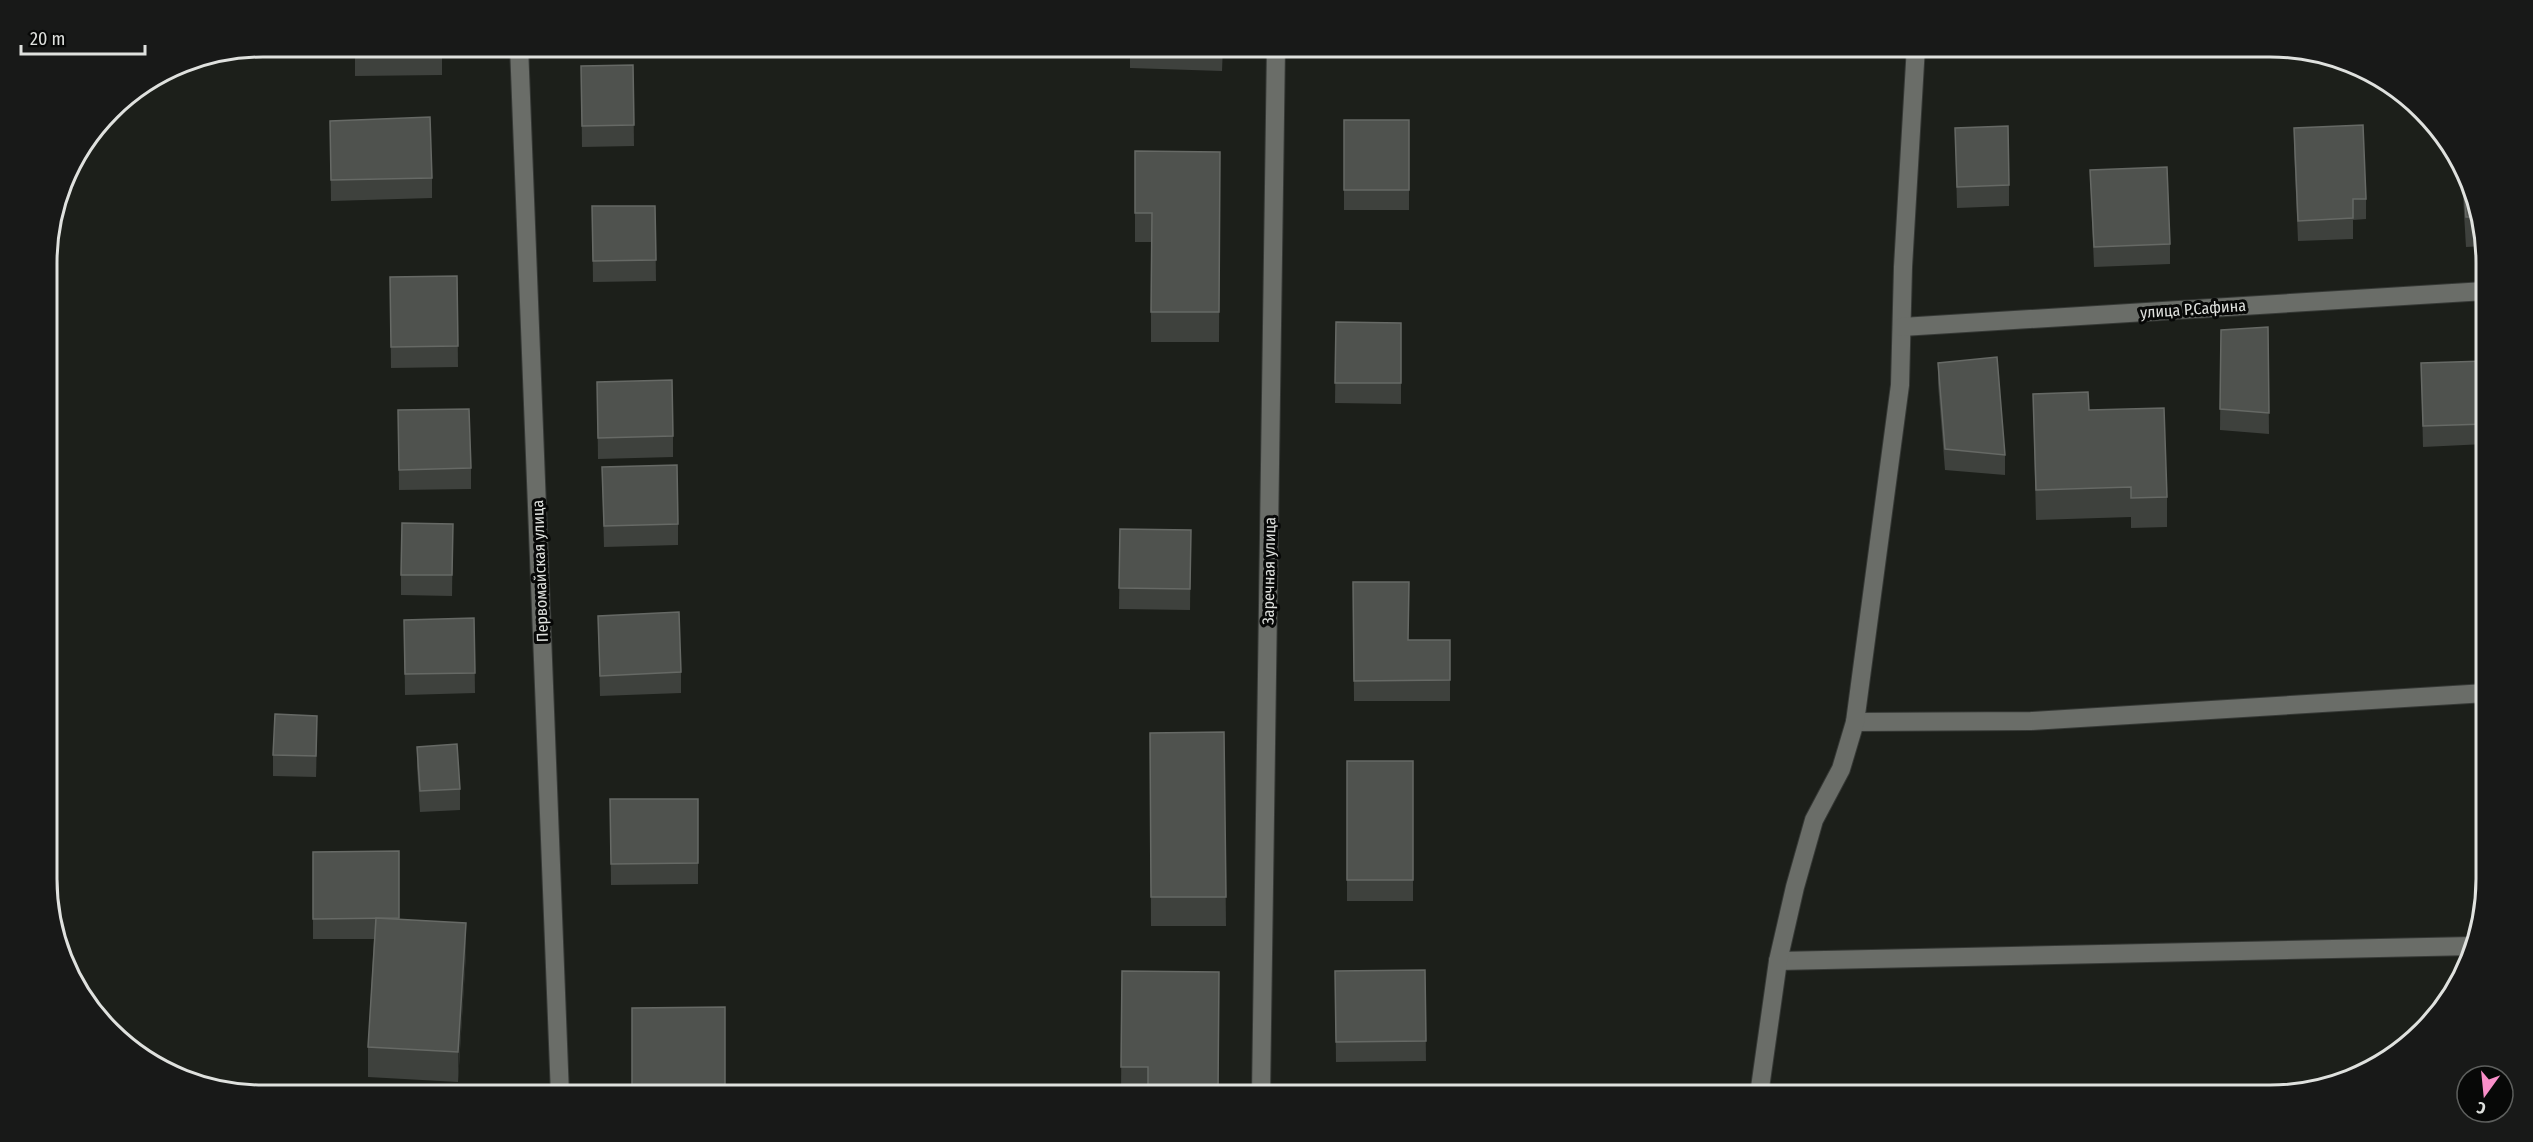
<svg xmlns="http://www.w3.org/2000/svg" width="2533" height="1142" font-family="'Fira Sans Condensed',sans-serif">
<rect width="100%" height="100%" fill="#1c1f1a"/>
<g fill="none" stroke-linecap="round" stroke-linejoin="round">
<defs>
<g id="lane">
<path d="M 1855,722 L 2031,721 L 2486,693"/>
<path d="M 1778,961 L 2473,946"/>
<path d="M 1759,1095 L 1778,961 L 1795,887 L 1814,820 L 1841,769 L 1855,722 L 1900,385 L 1903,267 L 1916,46"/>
</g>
<g id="street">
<path d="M 519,46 L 560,1095"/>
<path d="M 1902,327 L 2485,291"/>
<path d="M 1261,1095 L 1276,46"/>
</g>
</defs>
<use href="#lane" stroke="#363936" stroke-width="20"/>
<use href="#street" stroke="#363936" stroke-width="20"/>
<use href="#lane" stroke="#6a6d68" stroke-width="18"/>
<use href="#street" stroke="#6a6d68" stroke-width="18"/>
</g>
<g fill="#3e413d">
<path d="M 355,46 L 442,46 L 442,75 L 355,76 Z"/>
<path d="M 1130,46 L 1223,46 L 1222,71 L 1130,68 Z"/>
<path d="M 633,65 L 634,146 L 582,147 L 581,66 Z"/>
<rect x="1344" y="120" width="65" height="90"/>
<path d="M 330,121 L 432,178 L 432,198 L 331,201 Z"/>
<path d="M 1955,128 L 2009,185 L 2009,206 L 1957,208 Z"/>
<path d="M 2294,128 L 2366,199 L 2366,219 L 2353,220 L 2353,239 L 2298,241 L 2294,149 Z"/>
<path d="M 1135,151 L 1220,152 L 1219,342 L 1151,342 L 1151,242 L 1135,242 Z"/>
<path d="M 2090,170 L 2170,244 L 2170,264 L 2094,267 Z"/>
<path d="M 2462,180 L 2485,235 L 2485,246 L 2466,247 Z"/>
<path d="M 592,206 L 655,206 L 656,281 L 593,282 Z"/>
<path d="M 457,276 L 458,367 L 391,368 L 390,277 Z"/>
<path d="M 1336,322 L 1401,323 L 1401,404 L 1335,403 Z"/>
<path d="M 2268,327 L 2269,434 L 2220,430 L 2221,330 Z"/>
<path d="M 2485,361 L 2485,444 L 2423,447 L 2421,363 Z"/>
<path d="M 1938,363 L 2005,455 L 2005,475 L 1945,470 L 1938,384 Z"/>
<path d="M 597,382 L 673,436 L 673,457 L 598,459 Z"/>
<path d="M 2033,394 L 2089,410 L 2167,497 L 2167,527 L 2131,528 L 2131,517 L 2036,520 Z"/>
<path d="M 398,410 L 471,468 L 471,489 L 399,490 Z"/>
<path d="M 602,467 L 678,524 L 678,545 L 604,547 Z"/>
<path d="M 453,524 L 452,596 L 401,595 L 401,575 Z"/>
<path d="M 1120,529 L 1191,530 L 1190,610 L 1119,609 Z"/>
<path d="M 1353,582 L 1408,640 L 1450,640 L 1450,701 L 1354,701 Z"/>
<path d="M 598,616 L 681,672 L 681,693 L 600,696 Z"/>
<path d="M 474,618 L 475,693 L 405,695 L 404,620 Z"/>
<path d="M 1224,732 L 1226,926 L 1151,926 L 1150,733 Z"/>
<path d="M 317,737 L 316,777 L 273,776 L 273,755 Z"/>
<path d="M 417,747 L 460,789 L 460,810 L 420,812 L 417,767 Z"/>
<rect x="1347" y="761" width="66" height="140"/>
<path d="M 610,799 L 698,799 L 698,884 L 611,885 Z"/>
<path d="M 399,851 L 399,919 L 466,953 L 458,1082 L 368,1077 L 368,1047 L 374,939 L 313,939 L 313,852 Z"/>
<path d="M 1425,970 L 1426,1061 L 1336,1062 L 1335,971 Z"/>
<path d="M 1122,971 L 1219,972 L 1218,1095 L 1121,1095 Z"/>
<path d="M 725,1007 L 725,1095 L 632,1095 L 632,1008 Z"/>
</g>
<g fill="#292c28">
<path d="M 317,716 L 317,737 L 316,777 L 316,756 Z"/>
<path d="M 466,923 L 466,953 L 458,1082 L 458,1052 Z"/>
</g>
<g fill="#4f524e" stroke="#666965" stroke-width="1.5">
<path d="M 355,46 L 442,46 L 442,54 L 355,55 Z"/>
<path d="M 1130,46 L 1222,46 L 1222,51 L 1130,48 Z"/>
<path d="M 633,65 L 634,125 L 582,126 L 581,66 Z"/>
<path d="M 430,117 L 432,178 L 331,180 L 330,121 Z"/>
<rect x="1344" y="120" width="65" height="70"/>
<path d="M 2363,125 L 2366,199 L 2353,199 L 2353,218 L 2298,221 L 2294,128 Z"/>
<path d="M 2008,126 L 2009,185 L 1957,187 L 1955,128 Z"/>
<path d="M 1135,151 L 1220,152 L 1219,312 L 1151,312 L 1152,213 L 1135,213 Z"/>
<path d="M 2167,167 L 2170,244 L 2094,247 L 2090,170 Z"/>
<path d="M 2464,185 L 2477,217 L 2466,217 Z"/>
<path d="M 592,206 L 655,206 L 656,260 L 593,261 Z"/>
<path d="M 457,276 L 458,346 L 391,347 L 390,277 Z"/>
<path d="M 1336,322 L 1401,323 L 1401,383 L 1335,383 Z"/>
<path d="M 2268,327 L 2269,413 L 2220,409 L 2221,330 Z"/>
<path d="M 1997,357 L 2005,455 L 1945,449 L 1938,363 Z"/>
<path d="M 2485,361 L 2485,424 L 2423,426 L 2421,363 Z"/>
<path d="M 672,380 L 673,436 L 598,438 L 597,382 Z"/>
<path d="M 2088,392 L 2089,410 L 2164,408 L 2167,497 L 2131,498 L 2131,487 L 2036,490 L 2033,394 Z"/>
<path d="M 469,409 L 471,468 L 399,470 L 398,410 Z"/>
<path d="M 677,465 L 678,524 L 604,526 L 602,467 Z"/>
<path d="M 402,523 L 453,524 L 452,575 L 401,575 Z"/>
<path d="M 1120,529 L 1191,530 L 1190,589 L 1119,588 Z"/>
<path d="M 1353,582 L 1409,582 L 1408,640 L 1450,640 L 1450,680 L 1354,681 Z"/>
<path d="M 679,612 L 681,672 L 600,676 L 598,616 Z"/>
<path d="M 474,618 L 475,673 L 405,674 L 404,620 Z"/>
<path d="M 275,714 L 317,716 L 316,756 L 273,755 Z"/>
<path d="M 1224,732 L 1226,897 L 1151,897 L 1150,733 Z"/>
<path d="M 457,744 L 460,789 L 420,791 L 417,747 Z"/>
<rect x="1347" y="761" width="66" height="119"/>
<path d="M 610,799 L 698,799 L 698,863 L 611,864 Z"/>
<path d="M 399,851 L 399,918 L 313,919 L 313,852 Z"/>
<path d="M 376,918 L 466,923 L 458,1052 L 368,1047 Z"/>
<path d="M 1425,970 L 1426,1041 L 1336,1042 L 1335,971 Z"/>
<path d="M 1122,971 L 1219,972 L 1218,1094 L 1148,1094 L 1148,1067 L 1121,1067 Z"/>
<path d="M 725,1007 L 725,1090 L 632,1090 L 632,1008 Z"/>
</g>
<g text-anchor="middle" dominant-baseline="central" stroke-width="6" stroke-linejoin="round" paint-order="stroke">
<g font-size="16" fill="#dfe1de" stroke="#070807">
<text transform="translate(2193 309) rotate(-4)">улица Р.Сафина</text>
<text transform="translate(540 571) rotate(-92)">Первомайская улица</text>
<text transform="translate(1269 571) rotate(-89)">Заречная улица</text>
</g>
</g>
<path d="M0 0H2533V1142H0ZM263 57H2270A206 206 0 0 1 2476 263V879A206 206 0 0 1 2270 1085H263A206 206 0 0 1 57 879V263A206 206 0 0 1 263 57Z" fill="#181918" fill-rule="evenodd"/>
<path fill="none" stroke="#dfe1de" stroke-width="3" d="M263 57H2270A206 206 0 0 1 2476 263V879A206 206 0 0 1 2270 1085H263A206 206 0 0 1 57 879V263A206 206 0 0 1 263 57Z"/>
<g transform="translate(2485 1094) rotate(195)"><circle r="28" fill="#070807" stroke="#5d5f5d" stroke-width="1.5"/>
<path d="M0-4.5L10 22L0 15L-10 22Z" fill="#f98fc9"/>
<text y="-9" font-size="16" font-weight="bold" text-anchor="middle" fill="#dfe1de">С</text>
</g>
<path d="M21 45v9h124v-9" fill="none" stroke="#dfe1de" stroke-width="3"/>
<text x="30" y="45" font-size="18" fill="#dfe1de" stroke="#070807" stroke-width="4.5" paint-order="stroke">20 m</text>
</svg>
